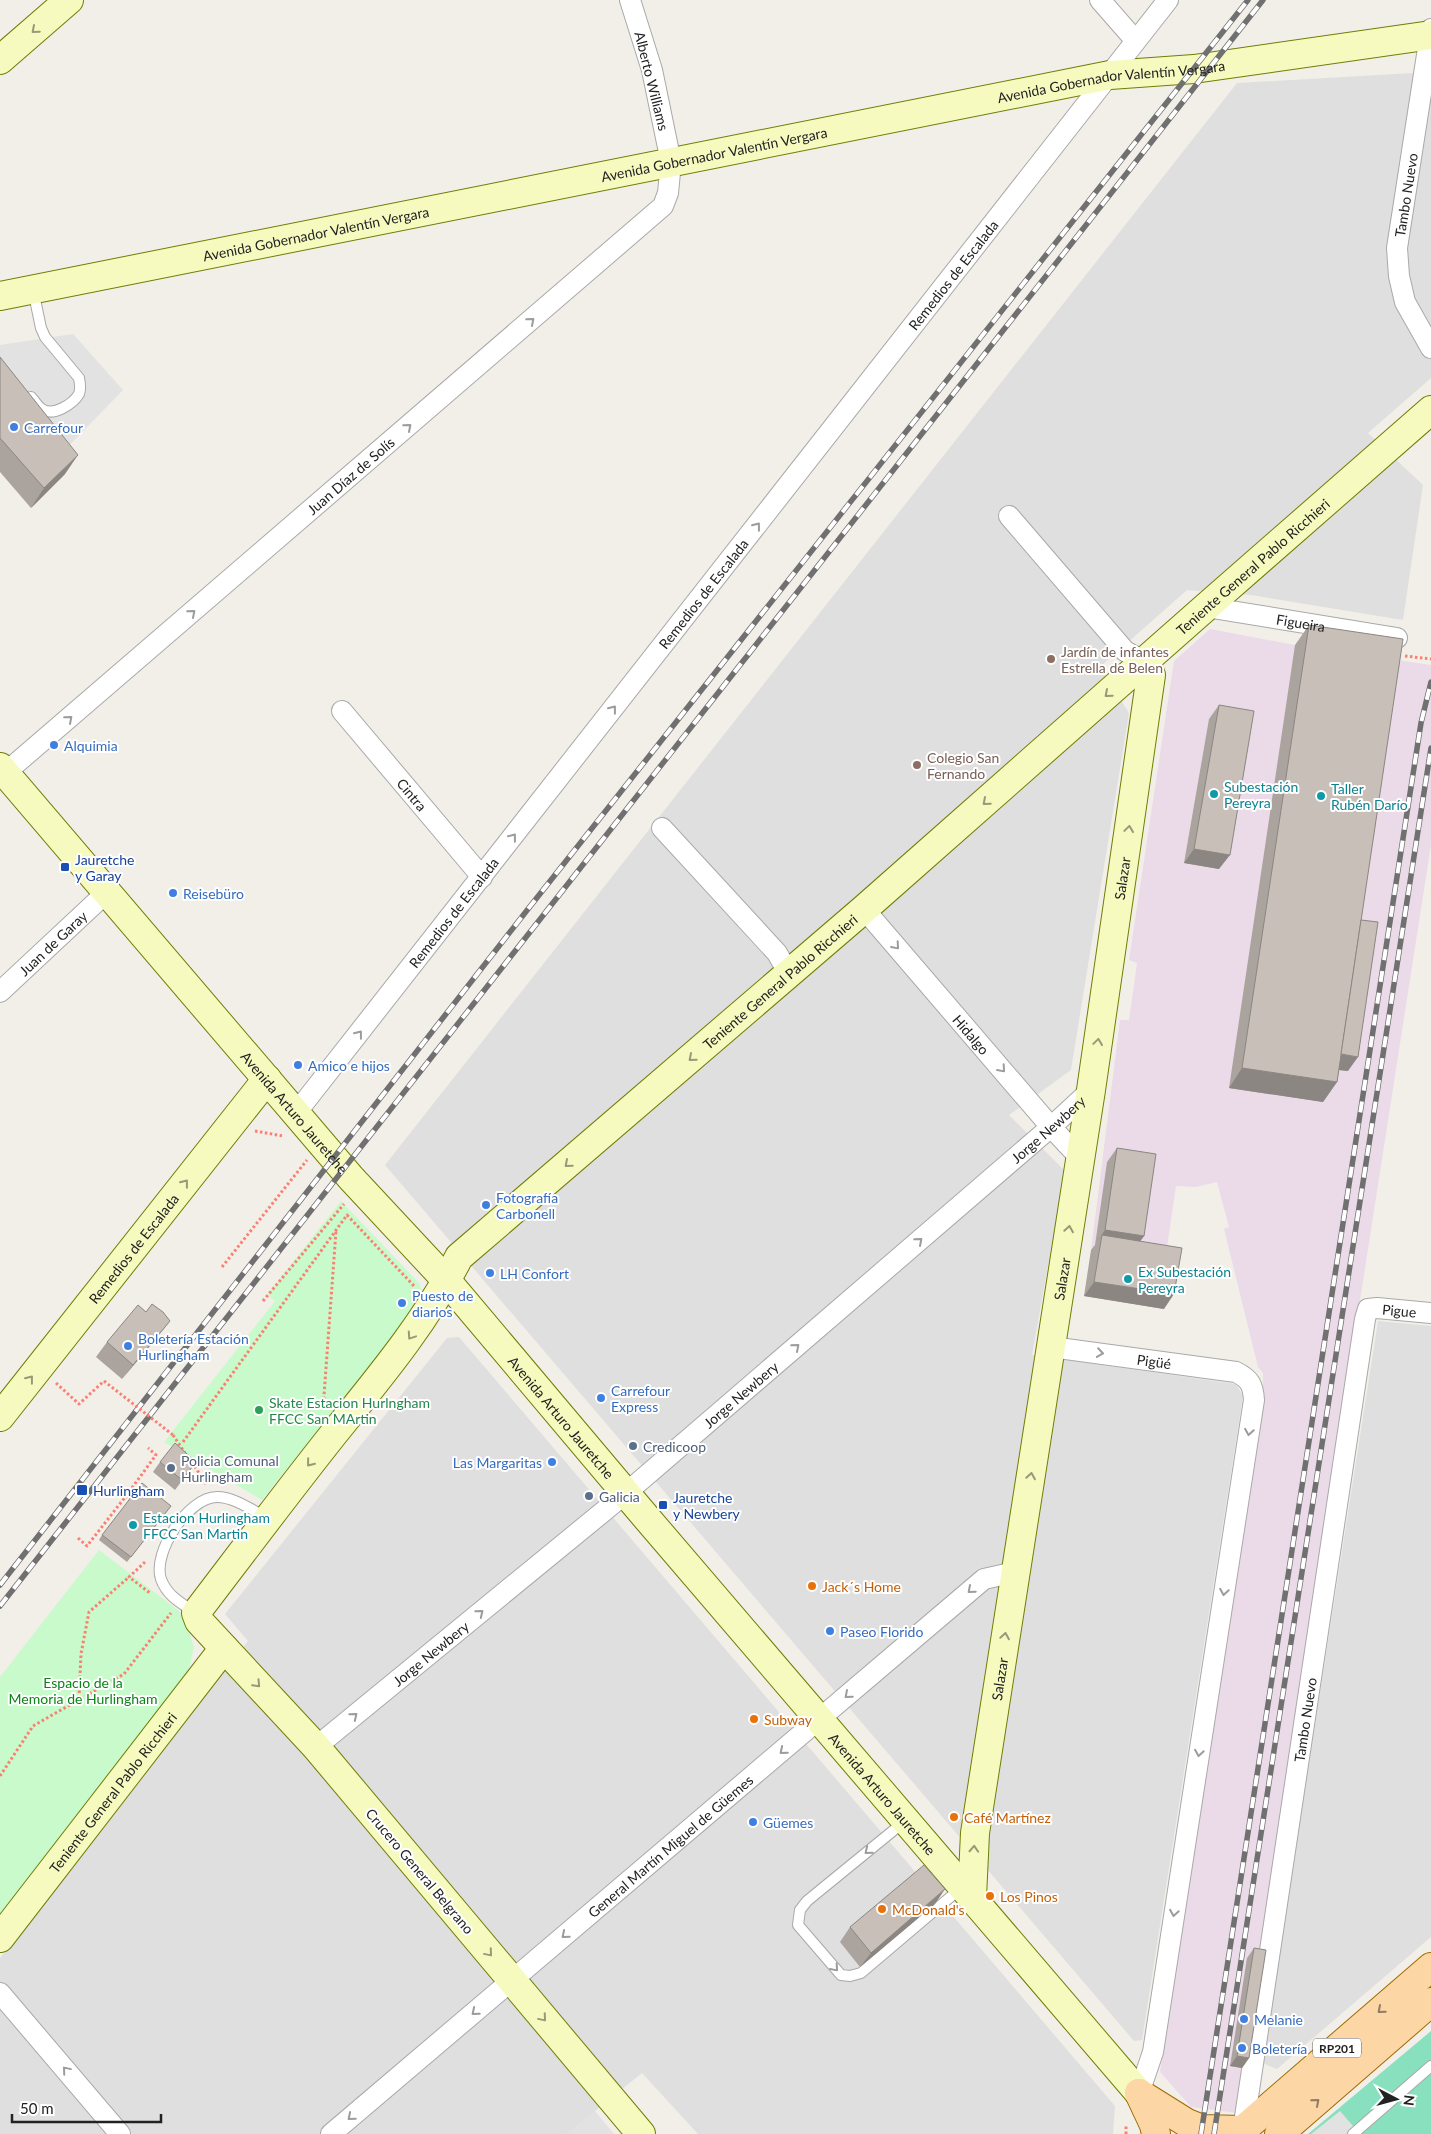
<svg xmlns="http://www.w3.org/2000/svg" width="1431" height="2134" font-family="Lato,sans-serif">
<rect width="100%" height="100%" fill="#f2efe9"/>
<g fill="#e0dfdf">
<path d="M 1431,72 L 1431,378 L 1368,433 L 1423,485 L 1403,620 L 1251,595 L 1187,590 L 1100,667 L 1129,713 L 1071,1070 L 1009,1115 L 1065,1171 L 1032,1355 L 1236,1384 L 1243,1396 L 1142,2040 L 1134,2041 L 385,1165 L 1237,83 Z"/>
<path d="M 1378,1321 L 1431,1326 L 1431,1937 L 1277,2069 L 1262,2063 Z"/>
<path d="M 459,1337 L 1115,2106 L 1113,2134 L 698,2134 L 642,2073 L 567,2134 L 0,2134 L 0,1958 L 248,1641 L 225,1614 L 447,1338 Z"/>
</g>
<path fill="#ebdbe8" d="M 1210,629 L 1295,645 L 1431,665 L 1431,845 L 1298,1698 L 1237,2113 L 1191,2107 L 1160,2072 L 1263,1397 L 1263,1373 L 1258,1367 L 1224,1229 L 1229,1227 L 1217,1182 L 1196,1187 L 1176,1186 L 1165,1261 L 1091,1250 L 1120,1020 L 1129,1020 L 1137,963 L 1129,960 L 1174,661 Z"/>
<g fill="#c8facc">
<path d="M 341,1201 L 420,1284 L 422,1300 L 262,1500 L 164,1442 L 275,1301 L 267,1295 Z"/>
<path d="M 99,1550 L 179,1611 L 187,1627 L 194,1647 L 188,1674 L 0,1916 L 0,1677 Z"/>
</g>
<path fill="#88e0be" d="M 1431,2031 L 1431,2134 L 1308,2134 Z"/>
<g fill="#e2e2e2">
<path d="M 73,334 L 123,390 L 54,461 L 0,394 L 0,345 Z"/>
<path d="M 595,2111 L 614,2134 L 567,2134 Z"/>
<path d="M 1340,2111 L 1360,2134 L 1311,2134 Z"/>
</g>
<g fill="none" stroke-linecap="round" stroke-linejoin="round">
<defs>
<g id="lane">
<path d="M 31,397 C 35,401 38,407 42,409 C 53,417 73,404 79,394 C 81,389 80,383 79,378 L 45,337 L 41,328 L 33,290"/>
<path d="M 196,1613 C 181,1603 167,1596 161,1579 C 152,1553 188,1497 217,1497 C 234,1497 252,1510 267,1518"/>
<path d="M 905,1821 L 807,1901 L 800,1910 L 798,1925 L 841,1975 L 850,1976 L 861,1973 L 961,1888"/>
<path d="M 1353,2134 L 1431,2066"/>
</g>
<g id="street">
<path d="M 1100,0 L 1135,40"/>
<path d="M 1431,29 L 1397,248 L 1399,276 L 1405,302 L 1431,348"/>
<path d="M 1009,516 L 1125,651 L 1145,662"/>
<path id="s1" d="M 1206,607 L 1397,638"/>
<path id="s2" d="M 342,711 L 482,877"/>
<path id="s3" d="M 5,773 L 663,206 L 668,193 L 671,162 L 652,70 L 630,0"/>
<path d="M 662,828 L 777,953 L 789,974"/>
<path id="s4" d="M 864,909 L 1051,1127 L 1080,1158"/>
<path id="s5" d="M 0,992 L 107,892"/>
<path id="s6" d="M 296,1113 L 1168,0"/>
<path id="s7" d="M 1051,1347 L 1236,1372 C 1250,1379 1253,1385 1254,1400 L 1153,2052 L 1139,2093"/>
<path id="s8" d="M 316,1747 L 626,1493 L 1051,1127 L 1091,1090"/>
<path d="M 0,1993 L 120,2134"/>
<path id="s9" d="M 1243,2130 L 1365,1319 L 1368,1309 L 1377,1308 L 1431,1313"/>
<path id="s10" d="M 331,2134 L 984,1579 L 1015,1572"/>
</g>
<g id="secondary">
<path d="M 0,60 L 69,0"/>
<path id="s11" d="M 0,296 L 1110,75 L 1194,69 L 1431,35"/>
<path id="s12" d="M 0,767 L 351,1178 L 447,1281 L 645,1516 L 1139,2093"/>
<path id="s13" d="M 0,1417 L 267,1079"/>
<path id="s14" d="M 972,1897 L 975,1833 L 1091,1090 L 1151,675 L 1145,662"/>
<path id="s15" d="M 0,1938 L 224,1648"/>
<path id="s16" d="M 641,2134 L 316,1747 L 199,1621 L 196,1613 C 241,1554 286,1494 332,1436 C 378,1379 426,1322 459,1257 L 864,909 L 1206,607 L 1431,410"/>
</g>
<g id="primary">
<path d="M 1139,2093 L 1187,2123 L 1202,2129 L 1243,2130"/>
<path d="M 1139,2093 L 1154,2125 L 1156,2134"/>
<path d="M 1238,2134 L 1431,1967"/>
<path d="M 1279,2134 L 1431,2002"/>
</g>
</defs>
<use href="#lane" stroke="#a9a9a9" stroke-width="12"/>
<use href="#street" stroke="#a9a9a9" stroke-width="22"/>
<use href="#secondary" stroke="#707d05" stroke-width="30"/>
<use href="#primary" stroke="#a06b00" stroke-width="30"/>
<g stroke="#fa8072" stroke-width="3" stroke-dasharray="2.5 2.5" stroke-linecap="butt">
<path d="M 1405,656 L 1431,659"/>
<path d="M 255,1131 L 283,1136"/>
<path d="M 222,1267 L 307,1160"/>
<path d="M 263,1301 L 344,1204"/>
<path d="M 56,1383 L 79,1404 L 104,1381"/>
<path d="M 323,1409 L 336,1231"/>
<path d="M 173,1435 L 185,1453"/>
<path d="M 183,1442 L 347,1215 L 415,1287"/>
<path d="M 192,1462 L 206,1484"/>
<path d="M 126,1496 L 156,1455 L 148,1448"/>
<path d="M 78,1538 L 87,1546 L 126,1496 L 133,1502"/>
<path d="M 145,1562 L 129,1577 L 150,1593"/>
<path d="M 79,1698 L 81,1654 L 89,1612 L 129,1577"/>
<path d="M 0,1776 L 33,1726 L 124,1674 L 171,1613"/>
<path d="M 1126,2134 L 1126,2125"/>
</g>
<use href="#lane" stroke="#fff" stroke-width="10"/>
<use href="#street" stroke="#fff" stroke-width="20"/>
<use href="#secondary" stroke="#f7fabf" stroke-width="28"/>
<use href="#primary" stroke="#fcd6a4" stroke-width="28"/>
<defs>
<g id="rail">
<path d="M 0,1585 L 528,909 L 1248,0"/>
<path d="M 0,1606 L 1263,0"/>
<path d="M 1201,2134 L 1421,723 L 1431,682"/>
<path d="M 1214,2134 L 1431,748"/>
</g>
</defs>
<use href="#rail" stroke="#707070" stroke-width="5.5"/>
<use href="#rail" stroke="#fff" stroke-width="4" stroke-dasharray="11" stroke-linecap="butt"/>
<path stroke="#fa8072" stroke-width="3" stroke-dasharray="2.5 2.5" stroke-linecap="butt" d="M 104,1381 L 173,1435"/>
</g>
<g fill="#aba49e">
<path d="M 0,357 L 65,474 L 31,508 L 0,472 Z"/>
<path d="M 1309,625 L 1361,920 L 1348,1071 L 1339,1070 L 1337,1082 L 1323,1102 L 1229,1088 L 1295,645 Z"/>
<path d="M 1219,705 L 1219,869 L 1184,863 L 1209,719 Z"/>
<path d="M 1117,1148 L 1144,1236 L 1140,1241 L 1164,1309 L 1084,1296 L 1091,1250 L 1095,1245 L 1107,1162 Z"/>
<path d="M 159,1335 L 122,1379 L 96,1357 L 107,1342 Z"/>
<path d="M 160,1462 L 196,1462 L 175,1490 L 153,1472 Z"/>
<path d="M 167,1511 L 127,1562 L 99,1540 L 102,1535 Z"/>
<path d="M 935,1904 L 860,1967 L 840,1942 L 850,1927 Z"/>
<path d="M 1254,1948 L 1249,2058 L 1242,2068 L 1230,2066 L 1247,1958 Z"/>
</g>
<g fill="#8b8681">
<path d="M 78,455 L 65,474 L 31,508 L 44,488 Z"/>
<path d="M 1194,849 L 1230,855 L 1219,869 L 1184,863 Z"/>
<path d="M 1339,1054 L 1358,1057 L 1348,1071 L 1329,1069 Z"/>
<path d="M 1242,1068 L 1337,1082 L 1323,1102 L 1229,1088 Z"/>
<path d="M 1105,1230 L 1144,1236 L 1134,1250 L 1102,1235 L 1095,1245 Z"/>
<path d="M 1094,1282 L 1174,1294 L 1164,1309 L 1084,1296 Z"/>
<path d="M 170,1321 L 159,1335 L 122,1379 L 133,1365 Z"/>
<path d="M 945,1889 L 935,1904 L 860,1967 L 871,1953 Z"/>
<path d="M 1237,2056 L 1249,2058 L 1242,2068 L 1230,2066 Z"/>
</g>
<g fill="#c7bfb8" stroke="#8b8681">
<path d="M 0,357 L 78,455 L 44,488 L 0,438 Z"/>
<path d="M 1309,625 L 1403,639 L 1337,1082 L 1242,1068 Z"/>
<path d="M 1219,705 L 1254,711 L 1230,855 L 1194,849 Z"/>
<path d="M 1361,920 L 1378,922 L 1358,1057 L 1341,1054 Z"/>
<path d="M 1117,1148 L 1156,1154 L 1144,1236 L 1105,1230 Z"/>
<path d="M 1102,1235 L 1182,1248 L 1174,1294 L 1094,1282 Z"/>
<path d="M 152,1304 L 163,1312 L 170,1321 L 133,1365 L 107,1342 L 138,1305 L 146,1312 Z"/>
<path d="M 175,1443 L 196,1462 L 182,1480 L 160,1462 Z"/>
<path d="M 142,1483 L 171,1506 L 131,1557 L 102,1535 Z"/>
<path d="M 924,1865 L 945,1889 L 871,1953 L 850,1927 Z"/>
<path d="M 1254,1948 L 1266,1950 L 1249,2058 L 1237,2056 Z"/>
</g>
<defs><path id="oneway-chevron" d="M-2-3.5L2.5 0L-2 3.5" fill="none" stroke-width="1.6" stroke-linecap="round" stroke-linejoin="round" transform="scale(1.25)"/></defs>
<g stroke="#979978">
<use href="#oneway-chevron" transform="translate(35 30) rotate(139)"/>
<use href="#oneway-chevron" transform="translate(1108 694) rotate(139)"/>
<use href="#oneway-chevron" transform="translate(986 802) rotate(139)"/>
<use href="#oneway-chevron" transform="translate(1129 829) rotate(-82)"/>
<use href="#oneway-chevron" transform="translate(1098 1042) rotate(-82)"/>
<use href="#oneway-chevron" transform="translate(692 1058) rotate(139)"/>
<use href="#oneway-chevron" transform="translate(568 1164) rotate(139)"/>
<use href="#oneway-chevron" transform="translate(185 1183) rotate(-52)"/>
<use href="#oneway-chevron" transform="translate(1069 1229) rotate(-81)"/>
<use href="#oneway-chevron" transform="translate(411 1336) rotate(124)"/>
<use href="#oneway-chevron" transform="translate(30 1379) rotate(-52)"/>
<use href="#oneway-chevron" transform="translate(310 1463) rotate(129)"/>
<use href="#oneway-chevron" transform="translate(1031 1476) rotate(-81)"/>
<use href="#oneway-chevron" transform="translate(1005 1636) rotate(-81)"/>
<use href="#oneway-chevron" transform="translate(257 1684) rotate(47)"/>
<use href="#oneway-chevron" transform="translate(974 1849) rotate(-87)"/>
<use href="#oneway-chevron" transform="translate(489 1953) rotate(50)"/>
<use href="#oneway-chevron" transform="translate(543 2018) rotate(50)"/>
</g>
<g stroke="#9c9c9c">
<use href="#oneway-chevron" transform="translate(531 321) rotate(-41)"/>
<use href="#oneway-chevron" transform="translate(408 427) rotate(-41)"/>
<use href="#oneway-chevron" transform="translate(757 526) rotate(-52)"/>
<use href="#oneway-chevron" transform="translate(192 613) rotate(-41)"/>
<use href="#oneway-chevron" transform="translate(613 709) rotate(-52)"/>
<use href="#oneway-chevron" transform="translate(69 719) rotate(-41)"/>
<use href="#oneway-chevron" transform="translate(513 837) rotate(-52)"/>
<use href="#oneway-chevron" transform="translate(896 946) rotate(49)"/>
<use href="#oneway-chevron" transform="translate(359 1034) rotate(-52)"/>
<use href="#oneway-chevron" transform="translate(1002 1069) rotate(49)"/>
<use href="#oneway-chevron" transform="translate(919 1241) rotate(-41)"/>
<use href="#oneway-chevron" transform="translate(796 1347) rotate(-41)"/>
<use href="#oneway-chevron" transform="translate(1100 1353) rotate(8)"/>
<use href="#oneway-chevron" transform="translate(1249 1432) rotate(99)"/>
<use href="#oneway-chevron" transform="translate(971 1590) rotate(139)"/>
<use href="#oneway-chevron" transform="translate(1224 1592) rotate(99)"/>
<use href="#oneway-chevron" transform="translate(480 1613) rotate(-39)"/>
<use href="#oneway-chevron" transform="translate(848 1695) rotate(139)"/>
<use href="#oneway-chevron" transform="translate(354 1716) rotate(-39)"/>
<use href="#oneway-chevron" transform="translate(783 1751) rotate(140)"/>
<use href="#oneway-chevron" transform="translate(1199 1753) rotate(99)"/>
<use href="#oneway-chevron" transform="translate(868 1851) rotate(141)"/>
<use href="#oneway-chevron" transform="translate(1174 1913) rotate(99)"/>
<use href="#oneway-chevron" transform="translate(565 1935) rotate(140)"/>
<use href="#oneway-chevron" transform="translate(835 1968) rotate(49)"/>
<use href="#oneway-chevron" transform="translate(475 2012) rotate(140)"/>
<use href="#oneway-chevron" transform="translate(66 2070) rotate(-130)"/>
<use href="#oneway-chevron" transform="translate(351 2117) rotate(140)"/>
</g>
<g stroke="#8f7c63">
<use href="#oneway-chevron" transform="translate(1381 2010) rotate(139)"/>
<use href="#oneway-chevron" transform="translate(1316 2102) rotate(-41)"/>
</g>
<g fill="#3f7fe0" stroke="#fff" stroke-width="2">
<circle cx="14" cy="427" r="5"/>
<circle cx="54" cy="745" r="5"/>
<circle cx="173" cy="893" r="5"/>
<circle cx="298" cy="1065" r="5"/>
<circle cx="486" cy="1205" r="5"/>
<circle cx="490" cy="1273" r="5"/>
<circle cx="402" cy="1303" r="5"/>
<circle cx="128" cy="1346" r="5"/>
<circle cx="601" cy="1398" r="5"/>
<circle cx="552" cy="1462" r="5"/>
<circle cx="830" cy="1631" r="5"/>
<circle cx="753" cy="1822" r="5"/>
<circle cx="1244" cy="2019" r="5"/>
<circle cx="1242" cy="2048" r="5"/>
</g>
<g fill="#8d6e63" stroke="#fff" stroke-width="2">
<circle cx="1051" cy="659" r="5"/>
<circle cx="917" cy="765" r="5"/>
</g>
<g fill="#0f9aa8" stroke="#fff" stroke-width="2">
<circle cx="1214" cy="794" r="5"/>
<circle cx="1321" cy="796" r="5"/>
<circle cx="1128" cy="1279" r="5"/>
<circle cx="133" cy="1525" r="5"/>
</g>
<g fill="#1a4fb4" stroke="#fff" stroke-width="2">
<rect x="60" y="862" width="10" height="10" rx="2.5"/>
<rect x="76" y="1484" width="12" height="12" rx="2.5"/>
<rect x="658" y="1500" width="10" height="10" rx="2.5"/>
</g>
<circle fill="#2e9e5b" stroke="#fff" stroke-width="2" cx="259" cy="1410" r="5"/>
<g fill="#5c6f8a" stroke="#fff" stroke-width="2">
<circle cx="633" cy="1446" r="5"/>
<circle cx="171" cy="1468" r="5"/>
<circle cx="589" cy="1496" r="5"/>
</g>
<g fill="#e8710a" stroke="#fff" stroke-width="2">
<circle cx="812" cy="1586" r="5"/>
<circle cx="754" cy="1719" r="5"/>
<circle cx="954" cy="1817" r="5"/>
<circle cx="990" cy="1896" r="5"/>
<circle cx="882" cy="1909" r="5"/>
</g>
<g text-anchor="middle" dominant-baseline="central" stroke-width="4" stroke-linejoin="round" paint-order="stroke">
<rect fill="#fff" stroke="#646464" stroke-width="1" x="1313" y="2038.5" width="48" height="19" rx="4"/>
<g font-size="12" font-weight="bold" fill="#222">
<text x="1337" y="2048">RP201</text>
</g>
<g font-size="14" fill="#222" stroke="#fff">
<text transform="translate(652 81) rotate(76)">Alberto Williams</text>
<text stroke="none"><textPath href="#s11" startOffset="1132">Avenida Gobernador Valentín Vergara</textPath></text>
<text stroke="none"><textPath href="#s11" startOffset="728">Avenida Gobernador Valentín Vergara</textPath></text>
<text transform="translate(1406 195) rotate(-81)">Tambo Nuevo</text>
<text stroke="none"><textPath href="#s11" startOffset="322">Avenida Gobernador Valentín Vergara</textPath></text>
<text stroke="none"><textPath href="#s6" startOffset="1065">Remedios de Escalada</textPath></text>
<text stroke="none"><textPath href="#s3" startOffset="456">Juan Díaz de Solís</textPath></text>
<text stroke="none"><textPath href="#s16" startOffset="2181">Teniente General Pablo Ricchieri</textPath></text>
<text stroke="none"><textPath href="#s6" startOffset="660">Remedios de Escalada</textPath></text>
<text stroke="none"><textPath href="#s1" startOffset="96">Figueira</textPath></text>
<text stroke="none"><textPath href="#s2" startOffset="109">Cintra</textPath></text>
<text stroke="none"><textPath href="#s14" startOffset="1030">Salazar</textPath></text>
<text stroke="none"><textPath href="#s6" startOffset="255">Remedios de Escalada</textPath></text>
<text stroke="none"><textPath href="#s5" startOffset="72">Juan de Garay</textPath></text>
<text stroke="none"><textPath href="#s16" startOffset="1552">Teniente General Pablo Ricchieri</textPath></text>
<text stroke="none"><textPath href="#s4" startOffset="165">Hidalgo</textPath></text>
<text stroke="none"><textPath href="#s12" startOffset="454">Avenida Arturo Jauretche</textPath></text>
<text stroke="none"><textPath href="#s8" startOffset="958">Jorge Newbery</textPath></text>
<text stroke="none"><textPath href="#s13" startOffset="215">Remedios de Escalada</textPath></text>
<text stroke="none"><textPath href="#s14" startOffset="625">Salazar</textPath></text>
<text stroke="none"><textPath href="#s9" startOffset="862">Pigue</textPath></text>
<text stroke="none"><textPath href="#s7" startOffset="104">Pigüé</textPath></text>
<text stroke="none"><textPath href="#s8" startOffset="552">Jorge Newbery</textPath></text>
<text stroke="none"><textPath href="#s12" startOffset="859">Avenida Arturo Jauretche</textPath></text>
<text stroke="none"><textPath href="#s8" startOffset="148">Jorge Newbery</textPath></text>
<text stroke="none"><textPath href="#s14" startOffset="220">Salazar</textPath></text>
<text stroke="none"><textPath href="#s9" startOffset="415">Tambo Nuevo</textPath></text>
<text stroke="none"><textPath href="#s15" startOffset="184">Teniente General Pablo Ricchieri</textPath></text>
<text stroke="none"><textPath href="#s12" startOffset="1354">Avenida Arturo Jauretche</textPath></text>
<text stroke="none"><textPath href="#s10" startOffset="445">General Martín Miguel de Güemes</textPath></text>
<text transform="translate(420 1871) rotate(50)">Crucero General Belgrano</text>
</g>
<g font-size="14" fill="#366cbe" stroke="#fff" text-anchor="start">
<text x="24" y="427">Carrefour</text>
<text x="64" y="745">Alquimia</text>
<text x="183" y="893">Reisebüro</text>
<text x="308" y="1065">Amico e hijos</text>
<text x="496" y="1197">Fotografía<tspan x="496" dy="16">Carbonell</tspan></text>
<text x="500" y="1273">LH Confort</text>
<text x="412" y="1295">Puesto de<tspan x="412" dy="16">diarios</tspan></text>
<text x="138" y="1338">Boletería Estación<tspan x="138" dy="16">Hurlingham</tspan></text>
<text x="611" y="1390">Carrefour<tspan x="611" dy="16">Express</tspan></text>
<text x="542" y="1462" text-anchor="end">Las Margaritas</text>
<text x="840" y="1631">Paseo Florido</text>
<text x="763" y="1822">Güemes</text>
<text x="1254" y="2019">Melanie</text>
<text x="1252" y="2048">Boletería</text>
</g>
<g font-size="14" fill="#785e54" stroke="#fff" text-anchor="start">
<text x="1061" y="651">Jardín de infantes<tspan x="1061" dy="16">Estrella de Belen</tspan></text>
<text x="927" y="757">Colegio San<tspan x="927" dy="16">Fernando</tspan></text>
</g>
<g font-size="14" fill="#0d838f" stroke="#fff" text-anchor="start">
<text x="1224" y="786">Subestación<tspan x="1224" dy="16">Pereyra</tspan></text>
<text x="1331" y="788">Taller<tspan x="1331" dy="16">Rubén Darío</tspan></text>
<text x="1138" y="1271">Ex Subestación<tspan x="1138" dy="16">Pereyra</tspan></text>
<text x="143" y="1517">Estacion Hurlingham<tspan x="143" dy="16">FFCC San Martin</tspan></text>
</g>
<g font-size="14" fill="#164399" stroke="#fff" text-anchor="start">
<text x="75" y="859">Jauretche<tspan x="75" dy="16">y Garay</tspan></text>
<text x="93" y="1490">Hurlingham</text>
<text x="673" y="1497">Jauretche<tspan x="673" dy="16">y Newbery</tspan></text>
</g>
<g font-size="14" fill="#27864d" stroke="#fff" text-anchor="start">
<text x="269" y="1402">Skate Estacion Hurlngham<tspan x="269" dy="16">FFCC San MArtin</tspan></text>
</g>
<g font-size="14" fill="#4e5e75" stroke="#fff" text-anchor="start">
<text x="643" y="1446">Credicoop</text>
<text x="181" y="1460">Policia Comunal<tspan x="181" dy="16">Hurlingham</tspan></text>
<text x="599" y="1496">Galicia</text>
</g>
<g font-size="14" fill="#c56008" stroke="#fff" text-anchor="start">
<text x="822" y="1586">Jack´s Home</text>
<text x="764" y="1719">Subway</text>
<text x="964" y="1817">Café Martínez</text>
<text x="1000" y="1896">Los Pinos</text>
<text x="892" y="1909">McDonald's</text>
</g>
<g font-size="14" fill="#0c8416" stroke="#fff">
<text x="83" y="1682">Espacio de la<tspan x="83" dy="16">Memoria de Hurlingham</tspan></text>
</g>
</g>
<g transform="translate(1396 2099) rotate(96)" stroke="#ffffff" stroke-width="4" paint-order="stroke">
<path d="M0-4L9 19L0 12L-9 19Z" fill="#222222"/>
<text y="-8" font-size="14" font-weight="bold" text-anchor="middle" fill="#222222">N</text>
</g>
<path d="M12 2114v8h149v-8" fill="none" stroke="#222222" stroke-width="2.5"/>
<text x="20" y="2114" font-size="15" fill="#222222" stroke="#ffffff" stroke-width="4" paint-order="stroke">50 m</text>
</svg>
